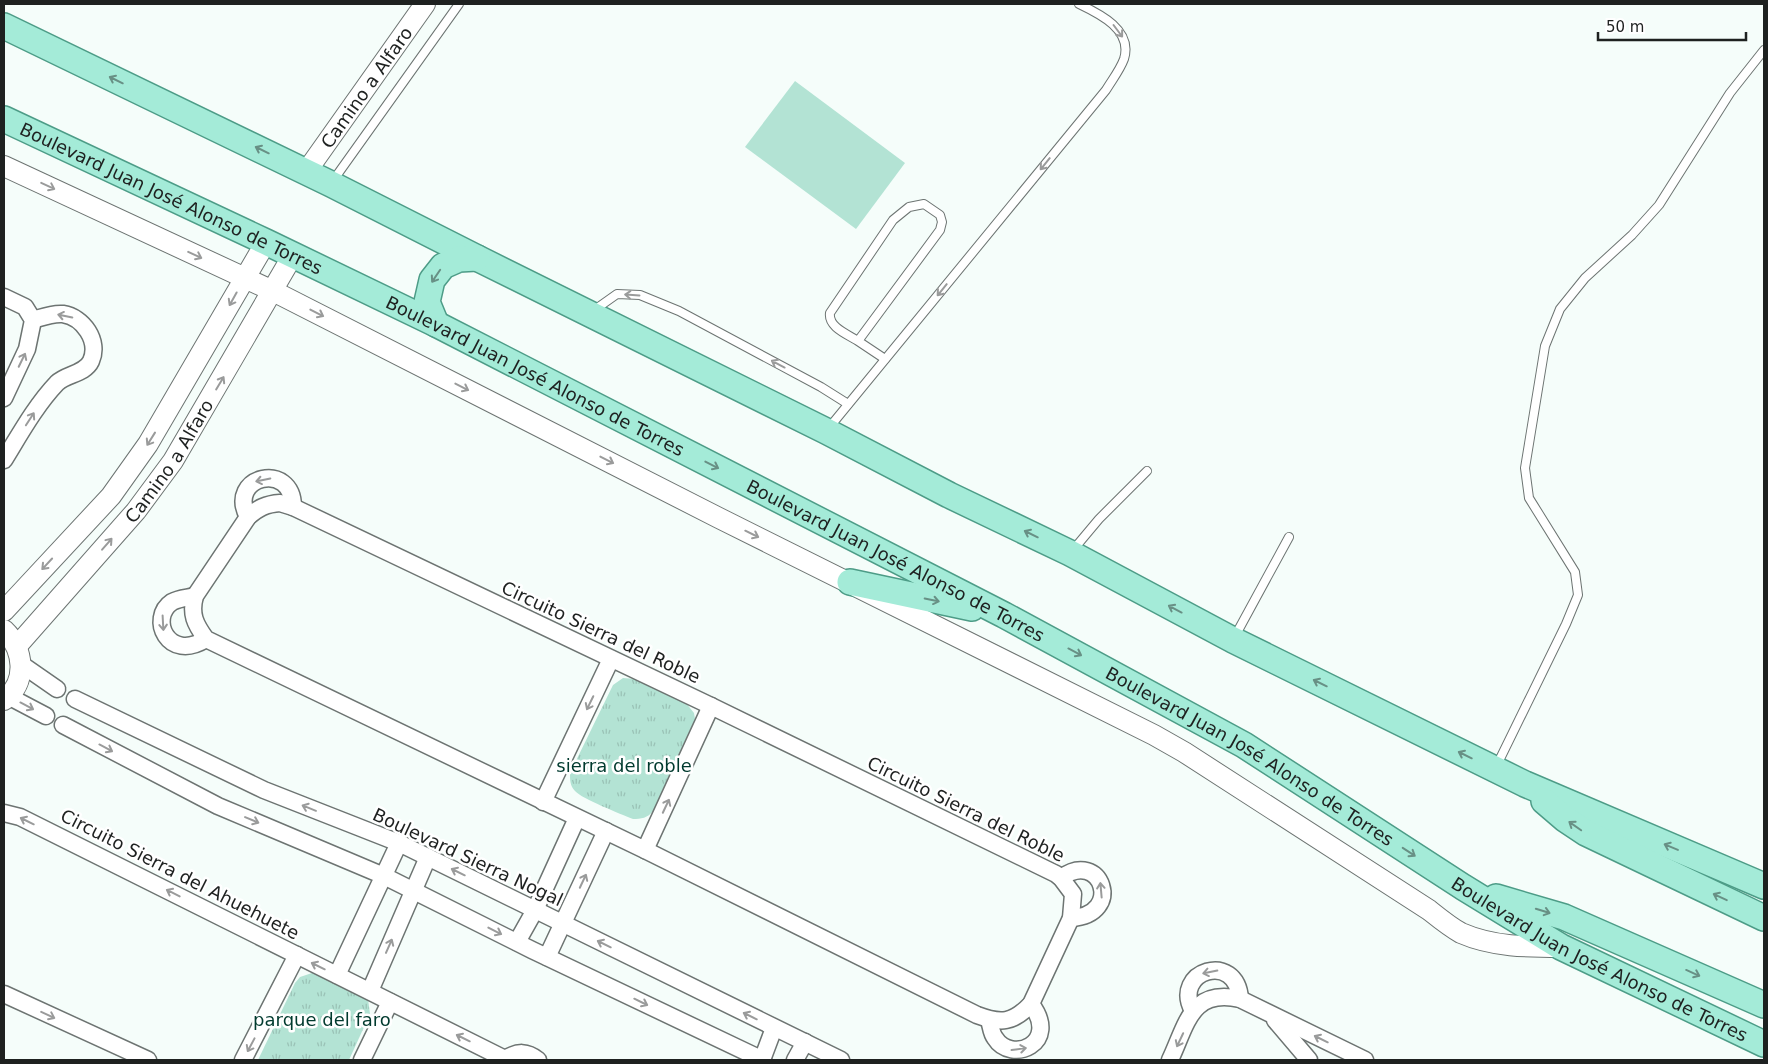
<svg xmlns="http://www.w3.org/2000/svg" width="1768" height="1064" font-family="'DejaVu Sans',sans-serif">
<defs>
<pattern id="grass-tufts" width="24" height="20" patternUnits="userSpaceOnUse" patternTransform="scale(1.25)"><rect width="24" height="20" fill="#b3e3d4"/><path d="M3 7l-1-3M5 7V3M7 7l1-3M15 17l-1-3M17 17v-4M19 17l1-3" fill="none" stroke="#9ac2b6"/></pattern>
</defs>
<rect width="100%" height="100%" fill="#f5fdfa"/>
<g fill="url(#grass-tufts)">
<path d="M 623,678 L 636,679 L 686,703 L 694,713 L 695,719 L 653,811 C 648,818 641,819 633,819 C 621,814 582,799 575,791 C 570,786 570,780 570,773 L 613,685 Z"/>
<path d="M 312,973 L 320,974 L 368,999 L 370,1014 L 349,1060 L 258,1060 L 295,983 L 300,977 Z"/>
</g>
<path fill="#b3e3d4" d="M 795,81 L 905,163 L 856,229 L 745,147 Z"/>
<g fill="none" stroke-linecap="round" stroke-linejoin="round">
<defs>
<g id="service">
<path d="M 332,182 L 459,4"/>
<path d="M 593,311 L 617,294 L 640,295 L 679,311 L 821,387 L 848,404"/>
<path d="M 858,341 C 847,334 828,327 830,313 L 893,220 L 909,207 L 924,204 L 940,215 L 942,222 L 940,230 L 858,341 L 885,359"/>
<path d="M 828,429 L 1106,90 C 1112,80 1120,70 1124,59 C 1133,30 1100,14 1079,4"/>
<path d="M 1073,550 L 1099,519 L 1147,471"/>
<path d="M 1234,638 L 1289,537"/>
<path d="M 1496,767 L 1566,624 L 1578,595 L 1575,572 L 1529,498 L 1525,468 L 1545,346 L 1560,309 L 1585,278 L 1632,235 L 1659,205 L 1730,93 L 1764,50"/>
</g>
<g id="minor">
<path d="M 4,297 L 25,307 L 33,320 L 27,349 L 4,398"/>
<path d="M 4,460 C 20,434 36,405 57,383 C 66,374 85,374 91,361 C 100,341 83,317 63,314 C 52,313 43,317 33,320"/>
<path d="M 280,503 L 293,507 L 711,706 L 1056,874 L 1061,878 L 1073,894 L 1071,918 L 1031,1004 C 1013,1023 1001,1024 977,1015 L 645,850 L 206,639 C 195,624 190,614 195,596 L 248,517 C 258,508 266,504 280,503 Z"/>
<path d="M 248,517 C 226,476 293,460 293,507"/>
<path d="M 195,596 C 187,598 179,598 172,602 C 148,618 168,663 206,639"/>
<path d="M 21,664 L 57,689"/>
<path d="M 8,696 L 46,716"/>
<path d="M 75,699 L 264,790 L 399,843 L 841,1060"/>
<path d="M 63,725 L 218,806 L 384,876 L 532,950 L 763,1060"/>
<path d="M 543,802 L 611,659"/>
<path d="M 4,813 L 20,817 L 507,1060"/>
<path d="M 645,850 L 711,706"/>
<path d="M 1061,878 C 1101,848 1125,915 1071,918"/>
<path d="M 517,942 L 535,910 L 577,818"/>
<path d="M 547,957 L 606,831"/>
<path d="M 337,975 L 399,843"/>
<path d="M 370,991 L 428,857"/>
<path d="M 4,994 L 148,1060"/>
<path d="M 1193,1011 C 1171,971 1237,950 1240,999"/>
<path d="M 989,1020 C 991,1026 991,1033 995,1038 C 1011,1064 1061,1044 1031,1004"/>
<path d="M 1275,1020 L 1309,1060"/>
<path d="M 505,1059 C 518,1051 527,1051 538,1060"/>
<path d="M 243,1060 L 297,955"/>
<path d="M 362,1060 L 390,1002"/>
<path d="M 762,1060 L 774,1028"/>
<path d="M 795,1060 L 805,1042"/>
<path d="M 1170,1060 C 1187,1024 1191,988 1240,999 L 1365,1060"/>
</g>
<g id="tertiary">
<path d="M 4,166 L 273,291 L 719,518 L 1154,735 L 1184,752 L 1429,910 C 1439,918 1450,927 1461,933 C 1493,947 1527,947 1561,947"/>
<path id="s1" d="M 306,172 L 425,4"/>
<path d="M 4,611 L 111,496 L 148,444 L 266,242"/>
<path d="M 4,630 C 24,649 28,682 4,700"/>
<path id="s2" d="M 17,646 L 136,511 L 173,461 L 293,255"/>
</g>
<g id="primary">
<path d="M 4,26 L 331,184 L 477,258 L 826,431 L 949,495 L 1070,553 L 1233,640 L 1525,784 L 1764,886"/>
<path id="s3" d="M 4,119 L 266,242 L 436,324 L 1004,615 L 1244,745 L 1463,887 L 1561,947 L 1764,1044"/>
<path d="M 436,324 L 427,302 L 432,280 L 443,266 L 459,259 L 477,258"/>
<path d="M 850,582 L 972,608"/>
<path d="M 1544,801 L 1565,819 L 1586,833 L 1764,918"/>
<path d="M 1496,897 L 1564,917 L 1764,1005"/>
</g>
</defs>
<use href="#service" stroke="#6d7472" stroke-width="10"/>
<use href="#minor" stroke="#6d7472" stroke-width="19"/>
<use href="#tertiary" stroke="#6d7472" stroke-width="22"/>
<use href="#primary" stroke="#4d9c87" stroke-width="28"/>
<use href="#service" stroke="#fff" stroke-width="8"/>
<use href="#minor" stroke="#fff" stroke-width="16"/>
<use href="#tertiary" stroke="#fff" stroke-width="20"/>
<use href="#primary" stroke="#a4ebd8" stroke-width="25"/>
</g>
<defs><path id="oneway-shaft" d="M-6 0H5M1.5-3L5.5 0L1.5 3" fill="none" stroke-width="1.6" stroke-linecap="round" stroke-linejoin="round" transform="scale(1.25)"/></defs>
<g stroke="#9a9b9b">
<use href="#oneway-shaft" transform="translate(1118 31) rotate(53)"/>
<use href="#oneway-shaft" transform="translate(1045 164) rotate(129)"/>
<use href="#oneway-shaft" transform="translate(48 186) rotate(25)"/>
<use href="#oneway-shaft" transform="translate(195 255) rotate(25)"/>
<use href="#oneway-shaft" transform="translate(942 290) rotate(129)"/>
<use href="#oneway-shaft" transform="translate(632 295) rotate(-176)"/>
<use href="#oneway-shaft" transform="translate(233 299) rotate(119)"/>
<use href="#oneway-shaft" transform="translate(317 313) rotate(27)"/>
<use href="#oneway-shaft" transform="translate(65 316) rotate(-168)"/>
<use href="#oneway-shaft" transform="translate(22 360) rotate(-64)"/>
<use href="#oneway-shaft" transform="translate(778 364) rotate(-152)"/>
<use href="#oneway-shaft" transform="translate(220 383) rotate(-59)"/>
<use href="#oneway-shaft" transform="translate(462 387) rotate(27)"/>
<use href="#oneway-shaft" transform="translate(30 419) rotate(-57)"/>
<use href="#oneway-shaft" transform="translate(151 439) rotate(122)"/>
<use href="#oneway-shaft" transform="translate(607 460) rotate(27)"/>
<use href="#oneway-shaft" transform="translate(263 480) rotate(168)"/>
<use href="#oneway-shaft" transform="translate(752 534) rotate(26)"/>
<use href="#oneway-shaft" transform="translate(107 544) rotate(-49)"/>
<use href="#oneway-shaft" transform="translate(47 564) rotate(133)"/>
<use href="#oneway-shaft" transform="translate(163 623) rotate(87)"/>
<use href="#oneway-shaft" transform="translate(590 703) rotate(116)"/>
<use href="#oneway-shaft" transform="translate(27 706) rotate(28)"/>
<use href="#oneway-shaft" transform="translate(106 748) rotate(28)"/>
<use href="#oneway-shaft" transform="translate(666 806) rotate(-65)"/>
<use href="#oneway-shaft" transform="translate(309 808) rotate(-158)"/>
<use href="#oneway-shaft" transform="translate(252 820) rotate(23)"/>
<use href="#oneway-shaft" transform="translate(27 821) rotate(-154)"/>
<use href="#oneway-shaft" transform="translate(458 872) rotate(-154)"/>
<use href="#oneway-shaft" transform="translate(583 881) rotate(-65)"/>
<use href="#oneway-shaft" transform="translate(1101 890) rotate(-95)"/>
<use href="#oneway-shaft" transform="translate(173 893) rotate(-153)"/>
<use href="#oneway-shaft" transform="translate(495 931) rotate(27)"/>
<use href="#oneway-shaft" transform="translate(604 944) rotate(-154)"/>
<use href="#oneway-shaft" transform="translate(389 946) rotate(-66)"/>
<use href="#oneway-shaft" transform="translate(318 966) rotate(-154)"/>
<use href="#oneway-shaft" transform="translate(1210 972) rotate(169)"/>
<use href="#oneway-shaft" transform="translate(641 1002) rotate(26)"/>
<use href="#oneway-shaft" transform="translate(48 1015) rotate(25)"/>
<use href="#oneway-shaft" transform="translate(750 1016) rotate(-154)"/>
<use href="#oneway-shaft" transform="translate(463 1038) rotate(-154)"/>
<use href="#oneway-shaft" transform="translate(1321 1039) rotate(-154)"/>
<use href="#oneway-shaft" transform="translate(1180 1040) rotate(115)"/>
<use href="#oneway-shaft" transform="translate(251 1045) rotate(118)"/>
<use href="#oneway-shaft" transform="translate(1019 1049) rotate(-8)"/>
</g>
<g stroke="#689085">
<use href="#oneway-shaft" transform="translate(116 80) rotate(-154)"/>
<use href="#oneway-shaft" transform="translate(262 150) rotate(-154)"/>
<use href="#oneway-shaft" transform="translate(436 276) rotate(124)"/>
<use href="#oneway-shaft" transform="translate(712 465) rotate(27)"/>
<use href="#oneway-shaft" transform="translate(1031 534) rotate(-154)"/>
<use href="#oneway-shaft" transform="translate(932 600) rotate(12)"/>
<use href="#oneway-shaft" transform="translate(1175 609) rotate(-152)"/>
<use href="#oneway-shaft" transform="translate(1075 652) rotate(28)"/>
<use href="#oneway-shaft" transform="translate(1320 683) rotate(-154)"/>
<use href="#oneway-shaft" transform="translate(1465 755) rotate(-154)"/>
<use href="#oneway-shaft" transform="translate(1575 826) rotate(-145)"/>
<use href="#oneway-shaft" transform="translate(1671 847) rotate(-157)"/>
<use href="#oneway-shaft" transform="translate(1409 852) rotate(33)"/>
<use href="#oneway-shaft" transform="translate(1720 897) rotate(-155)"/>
<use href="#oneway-shaft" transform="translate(1543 911) rotate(17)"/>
<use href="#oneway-shaft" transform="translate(1693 973) rotate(24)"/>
</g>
<g text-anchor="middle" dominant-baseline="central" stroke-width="5" stroke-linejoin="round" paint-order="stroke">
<g font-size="18" fill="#1e2120" stroke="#fff">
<text stroke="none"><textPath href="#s1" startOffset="104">Camino a Alfaro</textPath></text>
<text stroke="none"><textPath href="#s3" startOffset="185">Boulevard Juan José Alonso de Torres</textPath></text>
<text stroke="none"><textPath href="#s3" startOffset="590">Boulevard Juan José Alonso de Torres</textPath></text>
<text stroke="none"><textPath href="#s2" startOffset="240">Camino a Alfaro</textPath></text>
<text stroke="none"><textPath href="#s3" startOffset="995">Boulevard Juan José Alonso de Torres</textPath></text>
<text transform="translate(601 632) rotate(25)">Circuito Sierra del Roble</text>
<text stroke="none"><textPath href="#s3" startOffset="1400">Boulevard Juan José Alonso de Torres</textPath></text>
<text transform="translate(966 809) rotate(26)">Circuito Sierra del Roble</text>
<text transform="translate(468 857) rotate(25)">Boulevard Sierra Nogal</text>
<text transform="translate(180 874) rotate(27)">Circuito Sierra del Ahuehuete</text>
<text stroke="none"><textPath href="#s3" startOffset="1805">Boulevard Juan José Alonso de Torres</textPath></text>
</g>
<g font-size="18" fill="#013a2e" stroke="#fff">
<text x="624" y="765">sierra del roble</text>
<text x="322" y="1019">parque del faro</text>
</g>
</g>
<rect width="1768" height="1064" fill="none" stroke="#1e2120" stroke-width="10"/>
<path d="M1598 32v8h148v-8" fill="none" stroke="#1e2120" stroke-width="2.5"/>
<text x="1606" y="32" font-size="15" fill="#1e2120" stroke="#ffffff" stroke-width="4" paint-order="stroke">50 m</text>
</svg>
